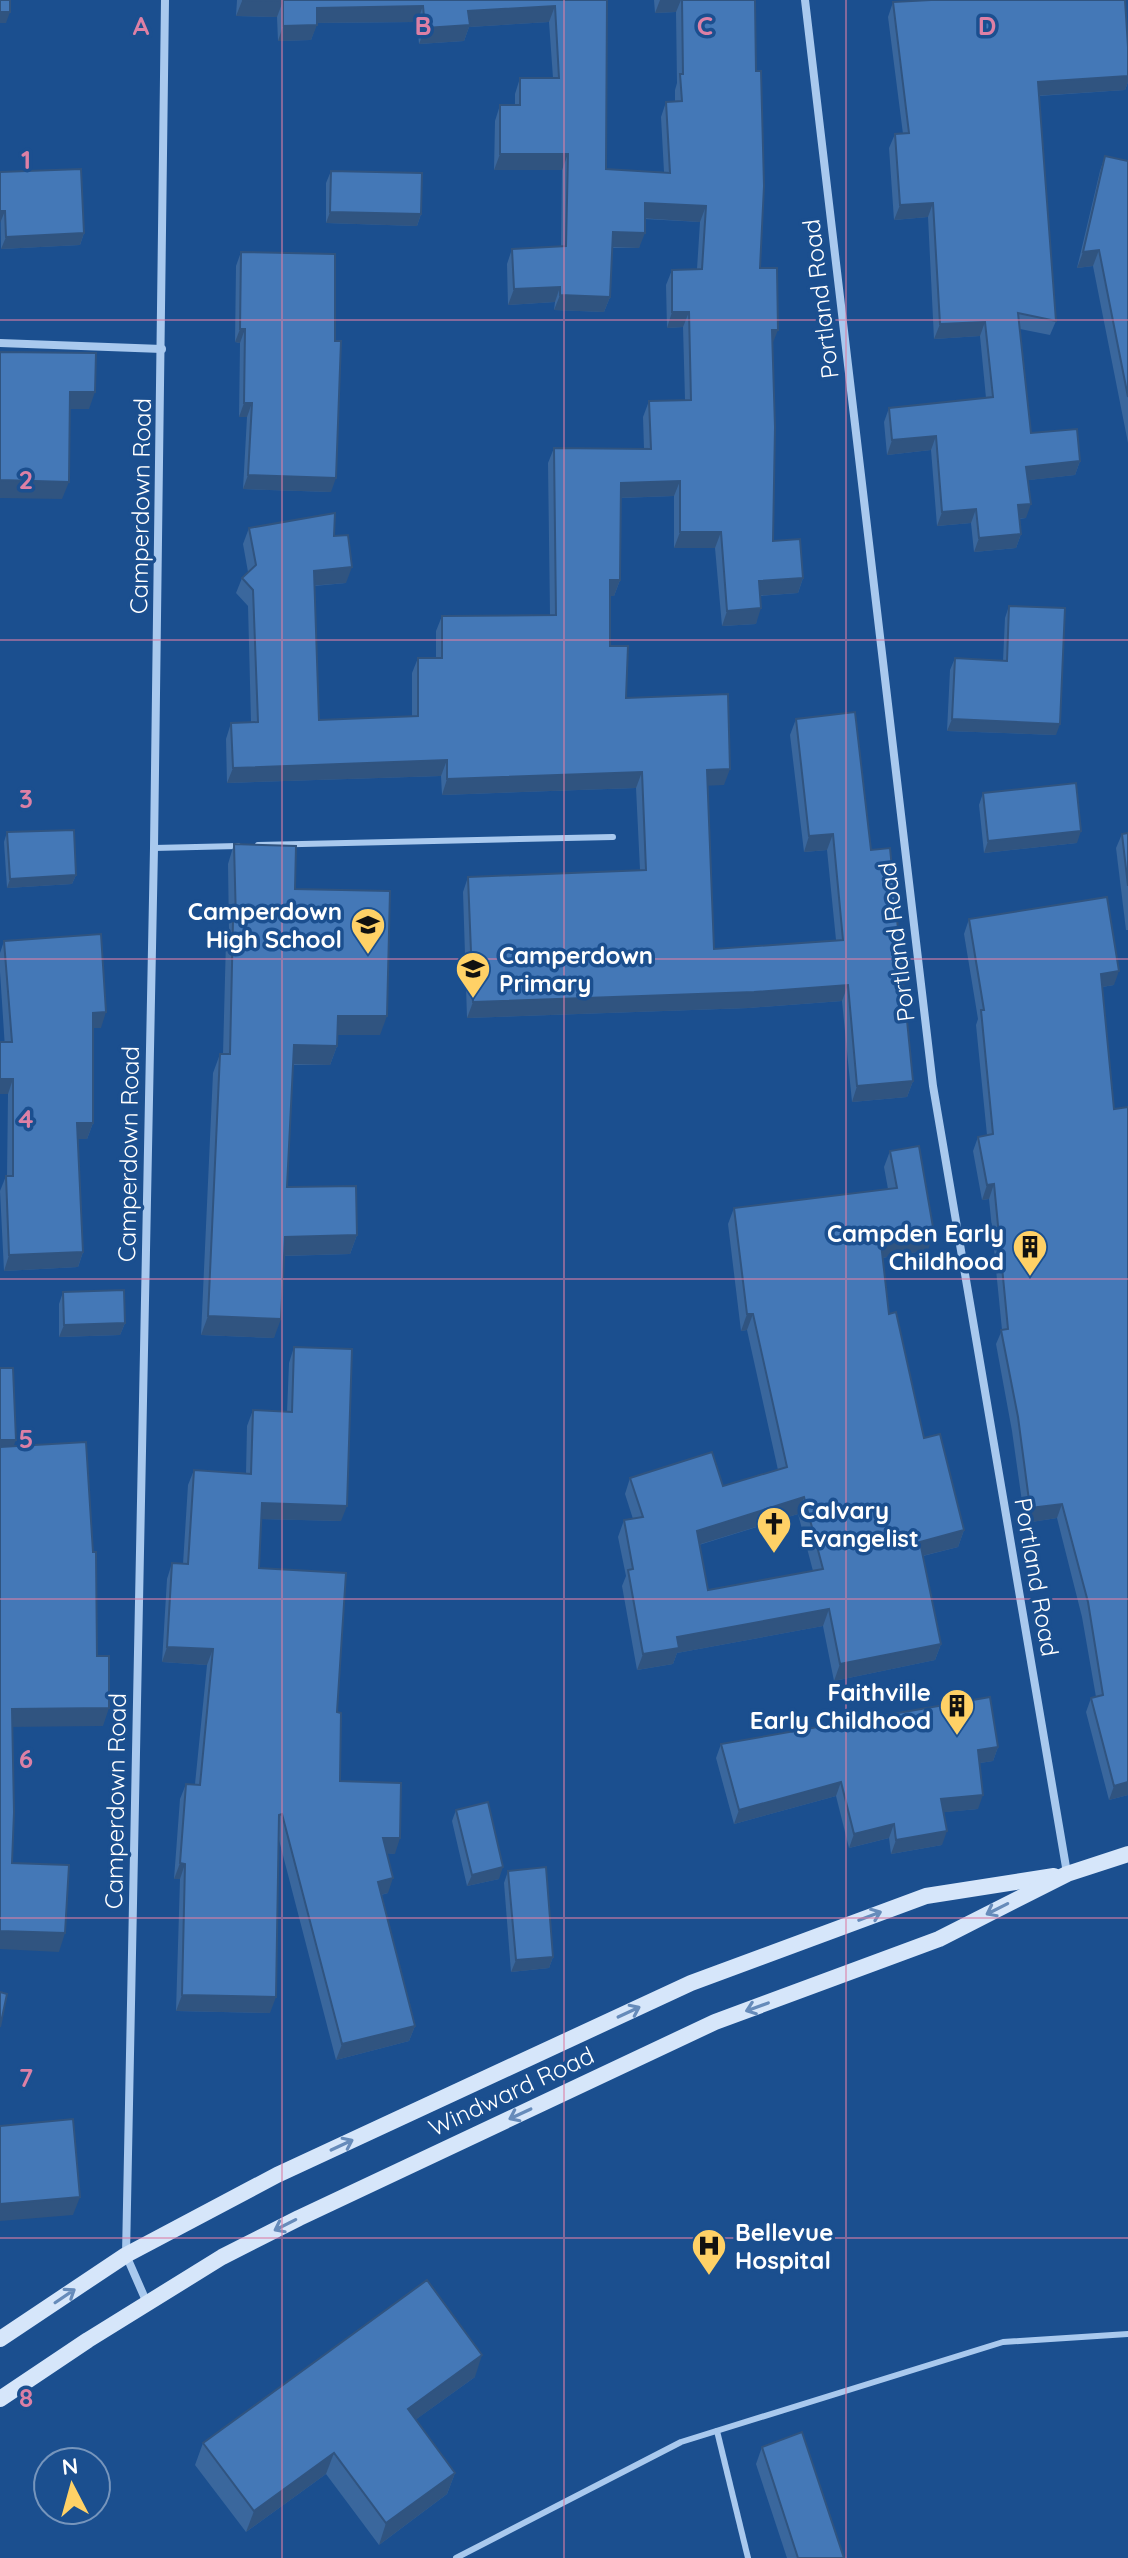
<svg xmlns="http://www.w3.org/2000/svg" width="1128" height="2558" font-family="Quicksand,sans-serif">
<rect width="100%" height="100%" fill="#1b4f8f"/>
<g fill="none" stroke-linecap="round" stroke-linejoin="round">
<g stroke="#a9c9ee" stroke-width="6">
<path d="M 258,845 L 613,837"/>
<path d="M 154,848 L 238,846"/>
<path d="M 717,2431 L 748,2558"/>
<path d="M 456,2558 L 681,2442 L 1003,2342 L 1128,2334"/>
</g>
<g stroke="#a9c9ee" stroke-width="8">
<path d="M 805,0 L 933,1086 L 1067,1873"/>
<path d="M 0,343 L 162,349"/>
<path d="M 147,2303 L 126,2255 L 154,848 L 165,0"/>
</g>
<g stroke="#d6e6fa" stroke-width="16">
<path d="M 0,2339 L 126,2255 L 277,2175 L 691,1983 L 926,1896 L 1054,1876"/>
<path d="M 0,2399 L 88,2340 L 222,2257 L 299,2218 L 715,2022 L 939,1939 L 1067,1874 L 1128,1854"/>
</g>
</g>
<g fill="#3a679d" fill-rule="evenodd">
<path d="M 237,0 L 607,0 L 606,169 L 664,172 L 661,117 L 666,102 L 675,101 L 675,90 L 677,83 L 676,12 L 655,13 L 654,0 L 755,0 L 760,268 L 772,345 L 773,541 L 803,578 L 798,593 L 760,596 L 756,624 L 722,626 L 715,548 L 674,548 L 674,496 L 621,498 L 620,580 L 614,596 L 610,596 L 610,646 L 626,698 L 724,785 L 708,785 L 714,949 L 836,940 L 827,850 L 804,852 L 790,735 L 796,719 L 871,850 L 913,1081 L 907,1097 L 852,1102 L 842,1001 L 749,1008 L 467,1018 L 463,892 L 468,877 L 640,870 L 636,788 L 442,795 L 441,776 L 227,783 L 226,739 L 231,723 L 251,722 L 248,606 L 236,593 L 242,578 L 248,572 L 243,544 L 249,528 L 334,536 L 346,583 L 314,586 L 319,720 L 412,716 L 412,673 L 418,658 L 436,658 L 436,631 L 442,616 L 550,615 L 548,463 L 554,448 L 644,449 L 643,417 L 649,401 L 685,400 L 683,327 L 667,328 L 666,285 L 672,270 L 697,269 L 700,222 L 645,219 L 639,248 L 612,248 L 610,297 L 604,312 L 554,310 L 555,302 L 508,305 L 507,264 L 512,249 L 561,247 L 562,170 L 494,170 L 495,121 L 500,105 L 515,105 L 515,94 L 520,78 L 553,78 L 549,22 L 469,27 L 464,41 L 419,44 L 417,22 L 317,23 L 311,40 L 278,41 L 277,17 L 236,16 Z"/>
<path d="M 893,2 L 1128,47 L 1128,82 L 1125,90 L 1039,96 L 1056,321 L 1050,335 L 1020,329 L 1031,433 L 1080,461 L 1075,475 L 1028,480 L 1026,518 L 1019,519 L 1021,534 L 1016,548 L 974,552 L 971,523 L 937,526 L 931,450 L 887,455 L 884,422 L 889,408 L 986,398 L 980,336 L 934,339 L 928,217 L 894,220 L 889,148 L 895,134 L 903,134 L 888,17 Z"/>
<path d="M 1105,156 L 1128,161 L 1128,443 L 1093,266 L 1077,268 L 1100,171 Z"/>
<path d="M 331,171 L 421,214 L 417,226 L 326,223 L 326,183 Z"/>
<path d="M 0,172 L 84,233 L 80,245 L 1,249 Z"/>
<path d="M 241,252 L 331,492 L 243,489 L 247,417 L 239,417 L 240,343 L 235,342 L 236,266 Z"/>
<path d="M 1009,606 L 1056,735 L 947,731 L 950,670 L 955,658 L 1003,661 L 1005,618 Z"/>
<path d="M 983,793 L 1077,843 L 984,853 L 979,805 Z"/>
<path d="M 7,832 L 76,875 L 72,884 L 7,888 L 4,842 Z"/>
<path d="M 1128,833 L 1128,930 L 1126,930 L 1116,848 L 1122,834 Z"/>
<path d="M 234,844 L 295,889 L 380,1035 L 338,1035 L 337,1046 L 330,1065 L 293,1065 L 287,1187 L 357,1235 L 350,1254 L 284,1256 L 274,1338 L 201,1335 L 213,1073 L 220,1054 L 223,1054 L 226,940 L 229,932 L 228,864 Z"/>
<path d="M 969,919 L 1114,985 L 1102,987 L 1114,1109 L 1128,1107 L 1128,1795 L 1109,1800 L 1086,1712 L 1091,1698 L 1096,1697 L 1082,1617 L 1057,1518 L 1025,1523 L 1012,1431 L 996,1344 L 1002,1330 L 989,1199 L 982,1200 L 973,1151 L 978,1137 L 987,1135 L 976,1025 L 978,1019 L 964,934 Z"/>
<path d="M 4,941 L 101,1028 L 93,1028 L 93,1123 L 87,1139 L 78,1139 L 83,1252 L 78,1267 L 4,1271 L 0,1191 L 6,1176 L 7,1176 L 8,1094 L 0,972 L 0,953 Z"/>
<path d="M 890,1151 L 928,1250 L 882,1258 L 889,1314 L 924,1438 L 964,1530 L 958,1547 L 923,1556 L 941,1644 L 935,1660 L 834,1681 L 823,1626 L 677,1653 L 673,1664 L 637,1670 L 622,1586 L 626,1576 L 618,1537 L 624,1520 L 633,1519 L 625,1494 L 630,1478 L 723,1486 L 778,1470 L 747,1330 L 741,1331 L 728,1224 L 734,1208 L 888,1189 L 884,1167 ZM 798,1514 L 813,1571 L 708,1590 L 699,1545 Z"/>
<path d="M 63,1292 L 125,1323 L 120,1335 L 59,1337 L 59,1304 Z"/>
<path d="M 294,1347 L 341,1521 L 261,1519 L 259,1568 L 337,1712 L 340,1781 L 395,1854 L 387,1853 L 388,1893 L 381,1895 L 415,2026 L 409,2041 L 336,2060 L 279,1840 L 270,2013 L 176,2011 L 180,1879 L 174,1879 L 180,1799 L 186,1784 L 195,1784 L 207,1665 L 162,1662 L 167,1579 L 172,1563 L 183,1564 L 188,1485 L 194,1470 L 246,1473 L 247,1426 L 253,1410 L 287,1412 L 289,1363 Z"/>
<path d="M 721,1744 L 998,1747 L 993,1761 L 980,1763 L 978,1809 L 944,1812 L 942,1845 L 891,1854 L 889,1838 L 849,1848 L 836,1796 L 734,1824 L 716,1758 Z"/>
<path d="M 456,1810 L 499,1879 L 467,1886 L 452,1821 Z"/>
<path d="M 508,1871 L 553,1957 L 549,1968 L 511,1972 L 504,1883 Z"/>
<path d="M 475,2377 L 415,2420 L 455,2473 L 447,2494 L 379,2545 L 326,2474 L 246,2532 L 195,2465 L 203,2443 Z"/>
<path d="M 762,2447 L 844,2558 L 787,2558 L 756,2464 Z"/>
</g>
<g fill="#305480">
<path d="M 660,0 L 681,0 L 676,12 L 655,13 Z"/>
<path d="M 242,1 L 283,1 L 277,17 L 236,16 Z"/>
<path d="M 423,6 L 417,22 L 311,23 L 317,8 Z"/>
<path d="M 555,6 L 549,22 L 469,27 L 464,41 L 419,44 L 425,28 L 468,11 Z"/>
<path d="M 0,12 L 10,12 L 6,23 L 0,23 Z"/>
<path d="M 317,25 L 311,40 L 278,41 L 283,26 Z"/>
<path d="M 1128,76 L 1128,82 L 1125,90 L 1033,96 L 1038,82 Z"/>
<path d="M 500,154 L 568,154 L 562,170 L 494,170 Z"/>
<path d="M 645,203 L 706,206 L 700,222 L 640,218 Z"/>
<path d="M 933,203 L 928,217 L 894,220 L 900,205 Z"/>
<path d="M 0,211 L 5,211 L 0,223 Z"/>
<path d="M 330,212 L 421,214 L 417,226 L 326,223 Z"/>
<path d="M 613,232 L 645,233 L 639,248 L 607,247 Z"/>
<path d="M 84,233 L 80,245 L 1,249 L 6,237 Z"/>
<path d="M 1099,250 L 1093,266 L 1077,268 L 1083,252 Z"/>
<path d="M 560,287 L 555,302 L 508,305 L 514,289 Z"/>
<path d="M 560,295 L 610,297 L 604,312 L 554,310 Z"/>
<path d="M 672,312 L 689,312 L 683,327 L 667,328 Z"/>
<path d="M 985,322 L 980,336 L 934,339 L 940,324 Z"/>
<path d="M 240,329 L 245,329 L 240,343 L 235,342 Z"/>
<path d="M 772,330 L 778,330 L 772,345 Z"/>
<path d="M 70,392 L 95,392 L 89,409 L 64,409 Z"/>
<path d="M 244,403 L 252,403 L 247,417 L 239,417 Z"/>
<path d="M 936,436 L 931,450 L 887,455 L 892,440 Z"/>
<path d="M 1080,461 L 1075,475 L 1021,481 L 1026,467 Z"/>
<path d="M 248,475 L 336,478 L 331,492 L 243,489 Z"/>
<path d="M 0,480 L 69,482 L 62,499 L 0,498 Z"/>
<path d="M 680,481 L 674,496 L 616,498 L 621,483 Z"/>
<path d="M 1031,504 L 1026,518 L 1013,519 L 1018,505 Z"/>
<path d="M 976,509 L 971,523 L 937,526 L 942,512 Z"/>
<path d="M 680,532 L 721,532 L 715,548 L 674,548 Z"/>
<path d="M 1021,534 L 1016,548 L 974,552 L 979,538 Z"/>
<path d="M 352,567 L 346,583 L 308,586 L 314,571 Z"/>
<path d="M 803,578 L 798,593 L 754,596 L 759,581 Z"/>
<path d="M 610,580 L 620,580 L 614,596 L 604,596 Z"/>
<path d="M 761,608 L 756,624 L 722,626 L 727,611 Z"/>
<path d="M 952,719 L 1060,724 L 1056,735 L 947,731 Z"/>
<path d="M 447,760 L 441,776 L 227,783 L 233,768 Z"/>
<path d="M 730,769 L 724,785 L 702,786 L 707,770 Z"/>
<path d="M 642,772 L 636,788 L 442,795 L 447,779 Z"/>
<path d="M 1081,831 L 1077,843 L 984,853 L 988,841 Z"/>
<path d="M 833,834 L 827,850 L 804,852 L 809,836 Z"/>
<path d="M 76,875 L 72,884 L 7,888 L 10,879 Z"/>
<path d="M 1119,971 L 1114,985 L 1096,988 L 1101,974 Z"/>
<path d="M 848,985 L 842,1001 L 749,1008 L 467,1018 L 473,1002 Z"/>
<path d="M 106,1012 L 101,1028 L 88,1028 L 93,1013 Z"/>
<path d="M 338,1016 L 387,1016 L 380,1035 L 331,1035 Z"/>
<path d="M 294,1045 L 337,1046 L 330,1065 L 287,1064 Z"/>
<path d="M 0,1079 L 13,1079 L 8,1094 L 0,1094 Z"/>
<path d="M 913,1081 L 907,1097 L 852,1102 L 857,1086 Z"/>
<path d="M 77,1123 L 93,1123 L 87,1139 L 71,1139 Z"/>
<path d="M 994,1184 L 989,1199 L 982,1200 L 987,1185 Z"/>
<path d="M 934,1233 L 928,1250 L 875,1259 L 881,1243 Z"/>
<path d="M 357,1235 L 350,1254 L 278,1256 L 285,1237 Z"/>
<path d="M 83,1252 L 78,1267 L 4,1271 L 9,1255 Z"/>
<path d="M 747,1314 L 753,1314 L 747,1330 L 741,1331 Z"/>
<path d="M 208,1316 L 281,1319 L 274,1338 L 201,1335 Z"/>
<path d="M 125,1323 L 120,1335 L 59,1337 L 64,1325 Z"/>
<path d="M 0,1440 L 16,1440 L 9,1458 L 0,1458 Z"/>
<path d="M 804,1497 L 798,1514 L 691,1547 L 697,1531 Z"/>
<path d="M 262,1503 L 347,1506 L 341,1521 L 256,1519 Z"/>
<path d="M 1062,1504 L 1057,1518 L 1025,1523 L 1030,1508 Z"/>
<path d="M 964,1530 L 958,1547 L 914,1558 L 920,1542 Z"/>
<path d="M 829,1609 L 823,1626 L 677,1653 L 673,1664 L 637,1670 L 643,1654 L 677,1637 Z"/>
<path d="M 941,1644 L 935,1660 L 834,1681 L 840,1664 Z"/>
<path d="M 167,1647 L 213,1649 L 207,1665 L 162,1662 Z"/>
<path d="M 109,1708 L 103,1726 L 6,1727 L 12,1709 Z"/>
<path d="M 998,1747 L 993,1761 L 973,1764 L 978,1750 Z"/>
<path d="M 841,1782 L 836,1796 L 734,1824 L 739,1810 Z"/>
<path d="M 1128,1782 L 1128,1795 L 1109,1800 L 1114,1786 Z"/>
<path d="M 983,1795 L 978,1809 L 936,1813 L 941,1799 Z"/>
<path d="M 894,1824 L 889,1838 L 849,1848 L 854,1834 Z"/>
<path d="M 947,1831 L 942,1845 L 891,1854 L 896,1840 Z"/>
<path d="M 383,1838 L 400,1838 L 395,1854 L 378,1853 Z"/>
<path d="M 180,1863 L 185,1864 L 180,1879 L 174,1879 Z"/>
<path d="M 503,1867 L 499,1879 L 467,1886 L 472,1875 Z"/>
<path d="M 393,1878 L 388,1893 L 372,1897 L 378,1882 Z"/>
<path d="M 0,1931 L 65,1933 L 59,1952 L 0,1949 Z"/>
<path d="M 553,1957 L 549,1968 L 511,1972 L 516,1960 Z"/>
<path d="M 182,1995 L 276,1997 L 270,2013 L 176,2011 Z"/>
<path d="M 415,2026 L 409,2041 L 336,2060 L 342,2044 Z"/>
<path d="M 80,2197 L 73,2215 L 0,2221 L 0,2204 Z"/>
<path d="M 482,2355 L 475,2377 L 400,2431 L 408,2409 Z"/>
<path d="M 334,2453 L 326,2474 L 246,2532 L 254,2511 Z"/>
<path d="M 455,2473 L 447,2494 L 379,2545 L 386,2523 Z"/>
</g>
<g fill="#4478b7" stroke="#305480" stroke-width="2" fill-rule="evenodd">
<rect x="0" y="0" width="10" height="12"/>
<path d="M 242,0 L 607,0 L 606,169 L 670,173 L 666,102 L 682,101 L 680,74 L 683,74 L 682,0 L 755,0 L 756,71 L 761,71 L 764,186 L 760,268 L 777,268 L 778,330 L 772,330 L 775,427 L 773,541 L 800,539 L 803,578 L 759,581 L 761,608 L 727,611 L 721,532 L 680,532 L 680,481 L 621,483 L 620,580 L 610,580 L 610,646 L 628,646 L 626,698 L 728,694 L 730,769 L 707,770 L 714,949 L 843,940 L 833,834 L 809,836 L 796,719 L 855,712 L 871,850 L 890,848 L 913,1081 L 857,1086 L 848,985 L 754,992 L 473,1002 L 468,877 L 646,870 L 642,772 L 447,779 L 447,760 L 233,768 L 231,723 L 258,722 L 253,590 L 242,578 L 256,565 L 249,528 L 335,513 L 334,536 L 348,535 L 352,567 L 314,571 L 319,720 L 418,716 L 418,658 L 442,658 L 442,616 L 556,615 L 554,448 L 651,449 L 649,401 L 691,400 L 689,312 L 672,312 L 672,270 L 702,269 L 706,206 L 645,203 L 645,233 L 613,232 L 610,297 L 560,295 L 560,287 L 514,289 L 512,249 L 566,246 L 568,154 L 500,154 L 500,105 L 520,105 L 520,78 L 559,78 L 555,6 L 468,11 L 470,25 L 425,28 L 423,6 L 317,8 L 317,25 L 283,26 L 283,1 Z"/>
<path d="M 931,0 L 1125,0 L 1128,47 L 1128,76 L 1038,82 L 1056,321 L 1018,313 L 1031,433 L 1077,429 L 1080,461 L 1026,467 L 1031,504 L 1018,505 L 1021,534 L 979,538 L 976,509 L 942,512 L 936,436 L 892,440 L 889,408 L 993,397 L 985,322 L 940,324 L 933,203 L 900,205 L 895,134 L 909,133 L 893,2 Z"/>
<path d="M 1105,156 L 1128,161 L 1128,397 L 1099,250 L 1083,252 Z"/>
<path d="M 81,169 L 84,233 L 6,237 L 5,211 L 0,211 L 0,172 Z"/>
<path d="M 331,171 L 422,173 L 421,214 L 330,212 Z"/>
<path d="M 241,252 L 335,254 L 335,341 L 341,341 L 336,478 L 248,475 L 252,403 L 244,403 L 245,329 L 240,329 Z"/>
<path d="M 0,352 L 96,353 L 95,392 L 70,392 L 69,482 L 0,480 Z"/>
<path d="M 1009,606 L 1065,608 L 1060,724 L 952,719 L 955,658 L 1007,661 Z"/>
<path d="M 1076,783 L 1081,831 L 988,841 L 983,793 Z"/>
<path d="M 74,830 L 76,875 L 10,879 L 7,832 Z"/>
<path d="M 1128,833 L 1128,886 L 1122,834 Z"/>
<path d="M 234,844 L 296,846 L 295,889 L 390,891 L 387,1016 L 338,1016 L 337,1046 L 294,1045 L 287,1187 L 356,1186 L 357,1235 L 285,1237 L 281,1319 L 208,1316 L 220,1054 L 230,1054 L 233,921 L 236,921 Z"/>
<path d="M 1107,897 L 1119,971 L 1101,974 L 1114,1109 L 1128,1107 L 1128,1782 L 1114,1786 L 1091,1698 L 1103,1695 L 1088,1602 L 1062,1504 L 1030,1508 L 1018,1417 L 1001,1330 L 1008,1329 L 994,1184 L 987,1185 L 978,1137 L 993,1134 L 981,1010 L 984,1010 L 969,919 Z"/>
<path d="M 101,934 L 106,1012 L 93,1013 L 93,1123 L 77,1123 L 83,1252 L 9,1255 L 6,1176 L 13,1176 L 13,1079 L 0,1079 L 0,1042 L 12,1042 L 4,941 Z"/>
<path d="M 919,1146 L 934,1233 L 881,1243 L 889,1314 L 896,1312 L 924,1438 L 940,1434 L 964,1530 L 920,1542 L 941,1644 L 840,1664 L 829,1609 L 677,1637 L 679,1648 L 643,1654 L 628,1570 L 633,1569 L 624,1520 L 643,1517 L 630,1478 L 712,1452 L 723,1486 L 787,1467 L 753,1314 L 747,1314 L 734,1208 L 897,1188 L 890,1151 ZM 804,1497 L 823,1569 L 708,1590 L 697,1531 Z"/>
<path d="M 124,1290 L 125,1323 L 64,1325 L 63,1292 Z"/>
<path d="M 294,1347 L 352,1349 L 347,1506 L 262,1503 L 259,1568 L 346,1573 L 337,1712 L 341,1713 L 340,1781 L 401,1783 L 400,1838 L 383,1838 L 393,1878 L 378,1882 L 415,2026 L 342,2044 L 282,1814 L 279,1815 L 276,1997 L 182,1995 L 185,1864 L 180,1863 L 186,1784 L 200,1785 L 213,1649 L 167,1647 L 172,1563 L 188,1564 L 194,1470 L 251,1474 L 253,1410 L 292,1412 Z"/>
<path d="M 0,1368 L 13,1368 L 16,1440 L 0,1440 Z"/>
<path d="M 86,1442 L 93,1552 L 96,1552 L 97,1656 L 109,1656 L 109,1708 L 12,1709 L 14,1812 L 12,1863 L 69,1865 L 65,1933 L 0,1931 L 0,1447 Z"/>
<path d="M 990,1697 L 998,1747 L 978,1750 L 983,1795 L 941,1799 L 947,1831 L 896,1840 L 894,1824 L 854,1834 L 841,1782 L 739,1810 L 721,1744 Z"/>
<path d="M 488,1802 L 503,1867 L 472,1875 L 456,1810 Z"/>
<path d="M 546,1867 L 553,1957 L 516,1960 L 508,1871 Z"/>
<path d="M 0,1992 L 7,1994 L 0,2027 Z"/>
<path d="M 73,2119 L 80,2197 L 0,2204 L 0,2126 Z"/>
<path d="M 427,2280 L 482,2355 L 408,2409 L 455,2473 L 386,2523 L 334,2453 L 254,2511 L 203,2443 Z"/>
<path d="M 802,2432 L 844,2558 L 798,2558 L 762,2447 Z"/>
</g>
<defs><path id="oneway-shaft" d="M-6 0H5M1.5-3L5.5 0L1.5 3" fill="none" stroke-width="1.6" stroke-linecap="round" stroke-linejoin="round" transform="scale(2)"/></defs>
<g stroke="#668bba">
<use href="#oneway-shaft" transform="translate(997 1909) rotate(153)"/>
<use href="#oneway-shaft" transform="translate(870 1916) rotate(-21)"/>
<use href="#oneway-shaft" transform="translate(757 2007) rotate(160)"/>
<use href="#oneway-shaft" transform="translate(629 2012) rotate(-25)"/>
<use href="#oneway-shaft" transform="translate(520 2114) rotate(155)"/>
<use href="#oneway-shaft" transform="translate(342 2145) rotate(-25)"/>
<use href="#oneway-shaft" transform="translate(285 2225) rotate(153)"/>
<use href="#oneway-shaft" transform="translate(65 2296) rotate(-34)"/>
</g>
<path fill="none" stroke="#dd80a5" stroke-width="2" stroke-opacity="0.55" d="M 282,0 L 282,2558M 564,0 L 564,2558M 846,0 L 846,2558M 0,320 L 1128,320M 0,640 L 1128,640M 0,959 L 1128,959M 0,1279 L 1128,1279M 0,1599 L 1128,1599M 0,1918 L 1128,1918M 0,2238 L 1128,2238"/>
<defs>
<symbol id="school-pin" viewBox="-11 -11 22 30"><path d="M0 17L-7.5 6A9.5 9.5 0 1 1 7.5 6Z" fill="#ffd166" stroke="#1b4f8f"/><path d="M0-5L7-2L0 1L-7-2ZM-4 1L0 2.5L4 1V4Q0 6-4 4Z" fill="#111"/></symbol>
<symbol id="building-pin" viewBox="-11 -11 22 30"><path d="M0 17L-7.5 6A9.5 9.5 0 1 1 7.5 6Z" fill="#ffd166" stroke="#1b4f8f"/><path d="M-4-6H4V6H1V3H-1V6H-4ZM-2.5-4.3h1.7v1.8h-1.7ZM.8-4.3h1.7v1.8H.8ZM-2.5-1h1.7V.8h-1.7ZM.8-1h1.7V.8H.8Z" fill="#111"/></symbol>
<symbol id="church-pin" viewBox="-11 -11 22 30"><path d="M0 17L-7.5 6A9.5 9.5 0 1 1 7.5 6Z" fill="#ffd166" stroke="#1b4f8f"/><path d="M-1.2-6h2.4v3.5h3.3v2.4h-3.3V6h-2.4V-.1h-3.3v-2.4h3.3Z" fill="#111"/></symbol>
<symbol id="hospital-pin" viewBox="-11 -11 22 30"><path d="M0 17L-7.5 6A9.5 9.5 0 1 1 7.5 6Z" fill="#ffd166" stroke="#1b4f8f"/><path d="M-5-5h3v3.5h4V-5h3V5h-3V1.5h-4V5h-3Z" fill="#111"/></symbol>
</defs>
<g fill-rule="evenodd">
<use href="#school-pin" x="348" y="905" width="40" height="54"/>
<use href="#school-pin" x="453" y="949" width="40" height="54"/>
<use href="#building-pin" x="1010" y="1227" width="40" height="54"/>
<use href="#church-pin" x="754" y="1504" width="40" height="54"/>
<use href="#building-pin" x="937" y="1686" width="40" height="54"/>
<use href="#hospital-pin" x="689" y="2226" width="40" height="54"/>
</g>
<g text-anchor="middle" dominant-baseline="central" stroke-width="7" stroke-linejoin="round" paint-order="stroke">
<g font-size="24" fill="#fff" stroke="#1b4f8f">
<text transform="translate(820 299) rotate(-97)">Portland Road</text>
<text transform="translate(140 506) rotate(-89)">Camperdown Road</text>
<text transform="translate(896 942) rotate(-97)">Portland Road</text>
<text transform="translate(128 1154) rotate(-89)">Camperdown Road</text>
<text transform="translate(1037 1577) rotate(80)">Portland Road</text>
<text transform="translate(115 1801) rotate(-89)">Camperdown Road</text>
<text transform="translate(511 2091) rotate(-25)">Windward Road</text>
</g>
<g font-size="24" font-weight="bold" fill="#fff" stroke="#1b4f8f" text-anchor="end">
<text x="342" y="911">Camperdown<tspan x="342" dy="28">High School</tspan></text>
<text x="499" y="955" text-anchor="start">Camperdown<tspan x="499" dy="28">Primary</tspan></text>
<text x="1004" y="1233">Campden Early<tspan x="1004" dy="28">Childhood</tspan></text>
<text x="800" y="1510" text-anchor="start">Calvary<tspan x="800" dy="28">Evangelist</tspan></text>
<text x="931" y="1692">Faithville<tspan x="931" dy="28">Early Childhood</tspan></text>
<text x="735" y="2232" text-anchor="start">Bellevue<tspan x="735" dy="28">Hospital</tspan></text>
</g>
</g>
<g font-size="26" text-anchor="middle" font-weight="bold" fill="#dd80a5" stroke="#1b4f8f" stroke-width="7" stroke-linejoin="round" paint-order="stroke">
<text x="141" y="35">A</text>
<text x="423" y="35">B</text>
<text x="705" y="35">C</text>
<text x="987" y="35">D</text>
<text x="26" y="169">1</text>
<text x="26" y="489">2</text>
<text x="26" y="808">3</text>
<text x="26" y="1128">4</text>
<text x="26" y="1448">5</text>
<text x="26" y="1768">6</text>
<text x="26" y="2087">7</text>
<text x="26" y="2407">8</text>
</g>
<g transform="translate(72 2486) rotate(354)"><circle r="38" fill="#1b4f8f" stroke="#7695bc" stroke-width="2"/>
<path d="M0-6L14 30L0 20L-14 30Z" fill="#ffd166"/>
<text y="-12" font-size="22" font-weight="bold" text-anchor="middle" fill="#ffffff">N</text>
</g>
</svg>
